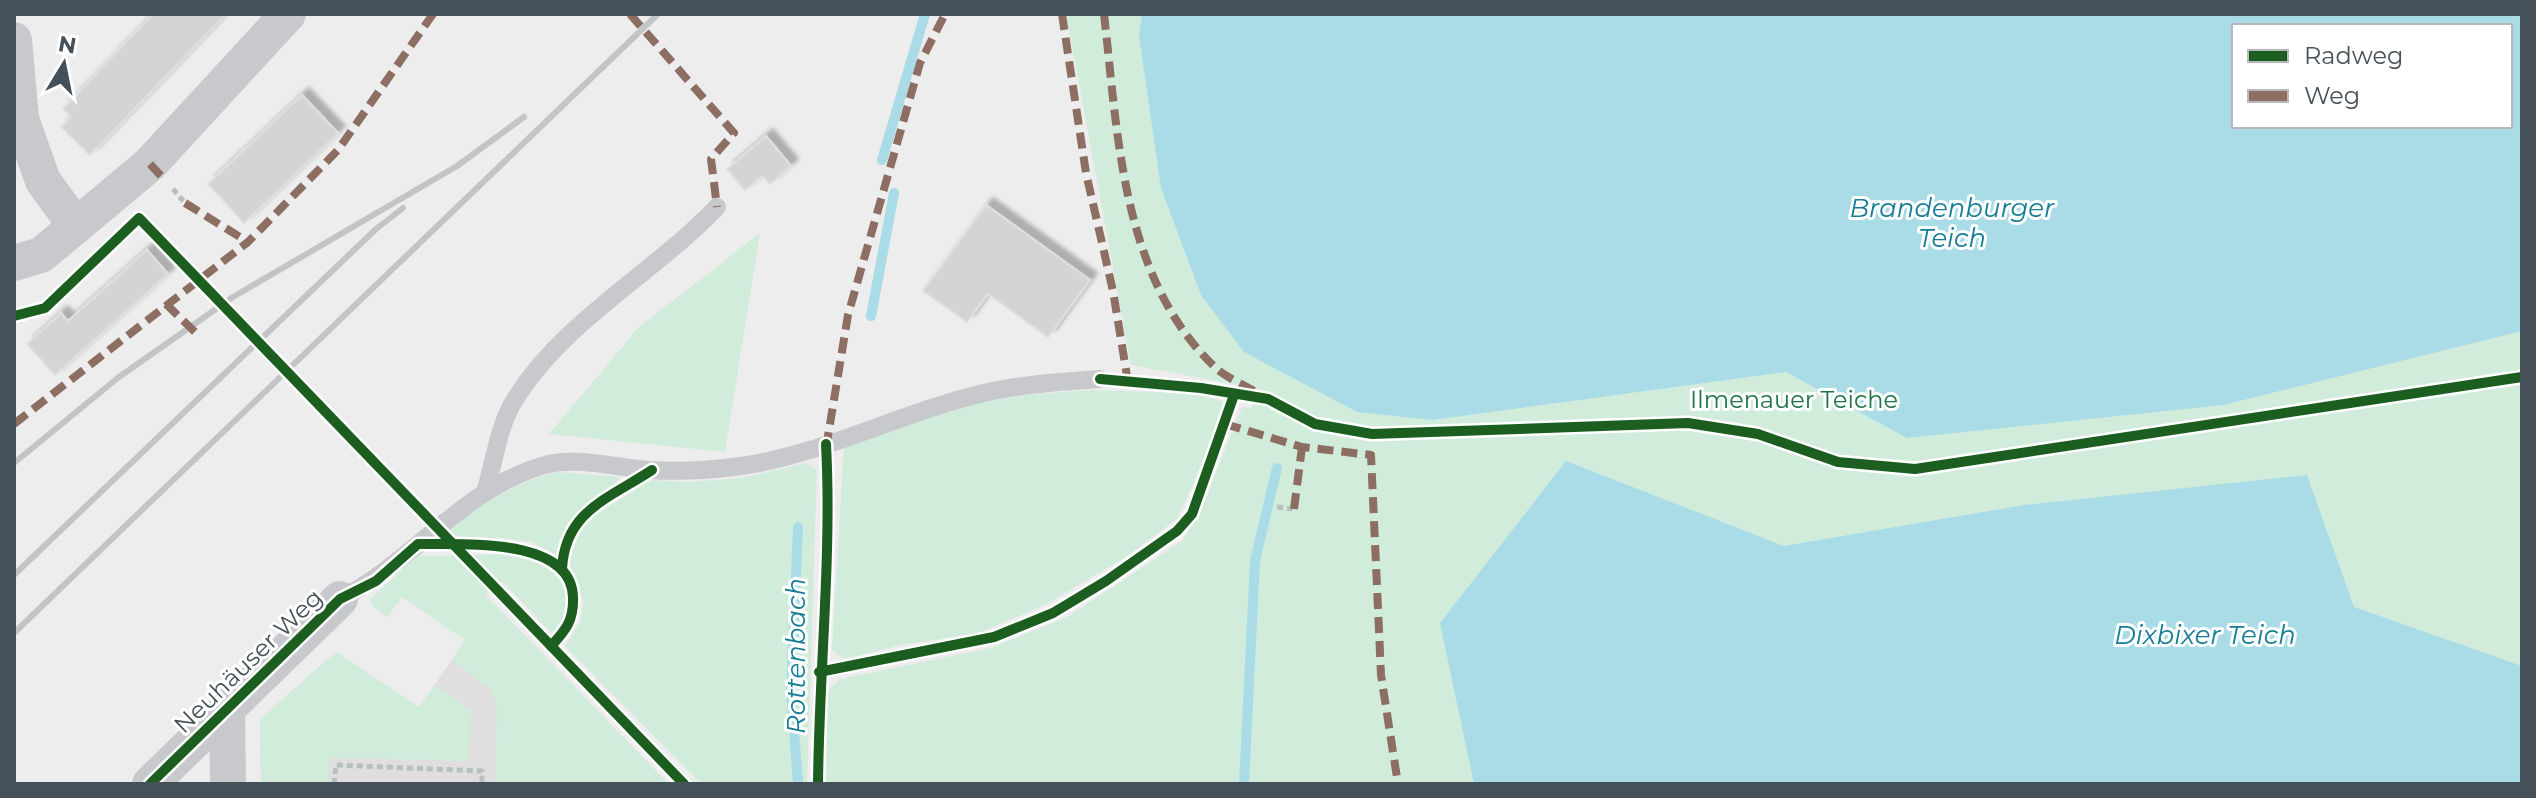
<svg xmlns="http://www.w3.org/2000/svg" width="2536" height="798" font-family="Montserrat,sans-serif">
<defs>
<filter id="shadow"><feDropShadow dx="7" dy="-7" stdDeviation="2" flood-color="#0004"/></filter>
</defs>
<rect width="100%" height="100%" fill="#eeeded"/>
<path fill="#e0dede" d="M 465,641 L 637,784 L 261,784 L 260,719 L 336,652 L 419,707 Z"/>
<g fill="#d2ecdc" fill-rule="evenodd">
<path d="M 1066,14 L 2522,14 L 2522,784 L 826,784 L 827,692 L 840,679 L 991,648 L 1069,616 L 1182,541 L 1200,513 L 1242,407 L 1252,408 L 1254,388 L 1131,365 ZM 2234,26 L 2510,26 L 2510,126 L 2234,126 Z"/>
<path d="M 760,233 L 725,452 L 549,434 L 639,327 Z"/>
<path d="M 1092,390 L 1192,393 L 1224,402 L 1212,441 L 1177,519 L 1126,557 L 1046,604 L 980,633 L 901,645 L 844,659 L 832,650 L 844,443 L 958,406 L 1032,394 Z"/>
<path d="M 806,463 L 817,470 L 807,784 L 701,784 L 565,646 L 581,620 L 583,601 L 569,562 L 576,535 L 586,521 L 650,480 L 688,482 L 741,478 Z"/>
<path d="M 558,472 L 620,477 C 597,510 561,507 557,556 L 532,542 L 503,538 L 447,543 L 440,536 C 477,509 513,481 558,472 Z"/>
<path d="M 513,554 C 554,562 589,596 554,635 L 502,581 L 486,595 L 669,784 L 495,784 L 497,704 L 489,689 L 452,660 L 465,640 L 402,597 L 387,618 L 371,605 L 371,598 L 417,556 Z"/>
<path d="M 336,652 L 419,707 L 435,685 L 471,710 L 469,761 L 329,758 L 328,784 L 261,784 L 260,719 Z"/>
</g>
<g fill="#a9dce7" fill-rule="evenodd">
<path d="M 1142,14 L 2522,14 L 2522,331 L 2223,405 L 1907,438 L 1786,372 L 1432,420 L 1357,412 L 1244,352 L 1201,295 L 1161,188 L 1139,36 ZM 2234,26 L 2510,26 L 2510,126 L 2234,126 Z"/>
<path d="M 1566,461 L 1784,546 L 2024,505 L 2307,475 L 2354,607 L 2522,666 L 2522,784 L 1474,784 L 1440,623 Z"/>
</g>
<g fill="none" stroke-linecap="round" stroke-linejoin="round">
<g stroke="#a9dce7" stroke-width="10">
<path d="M 882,160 L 925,14"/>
<path d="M 871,316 L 894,193"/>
<path d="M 798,784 L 791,689 L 798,527"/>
<path d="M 1244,784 L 1255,561 L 1277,468"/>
</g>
</g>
<g fill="#d4d4d6" stroke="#dfdfe0" stroke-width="2" filter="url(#shadow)">
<path d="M 153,14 L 226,14 L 90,155 L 61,127 L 71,117 L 63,109 Z"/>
<path d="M 302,95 L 338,133 L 244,223 L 208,184 Z"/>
<path d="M 766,136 L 791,166 L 770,184 L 762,176 L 745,190 L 727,169 Z"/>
<path d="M 986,205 L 1090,280 L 1048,337 L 988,294 L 967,322 L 923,291 Z"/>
<path d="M 147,250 L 168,274 L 55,375 L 27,344 L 61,313 L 68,321 Z"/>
</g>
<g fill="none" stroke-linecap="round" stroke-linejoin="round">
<g stroke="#b6c1bd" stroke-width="5" stroke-dasharray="6 4" stroke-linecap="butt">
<path d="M 173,189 L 185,203"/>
<path d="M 1277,507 L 1294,509"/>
<path d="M 334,784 L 336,765 L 482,771 L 482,784"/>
</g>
<g stroke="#c7c9cc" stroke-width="18">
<path d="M 486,489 C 494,462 499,425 514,401 C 561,323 654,273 717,207"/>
<path d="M 340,599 C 413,562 461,491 541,466 C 573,455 616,468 650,470 C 679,472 712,470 741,466 C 819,455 892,417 968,397 C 1012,385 1055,382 1100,379"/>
</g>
<g stroke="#c7c9cc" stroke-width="36">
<path d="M 14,40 L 21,119 L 43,181 L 76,226"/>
<path d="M 14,263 L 41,255 L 150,164 L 288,14"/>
<path d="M 227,710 L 228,784"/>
<path d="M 150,784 L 340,599"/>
</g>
<g stroke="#c2c4c6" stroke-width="6">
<path d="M 14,463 L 119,377 L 233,297 L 457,166 L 524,117"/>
<path d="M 14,575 L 376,229 L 403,208"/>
<path d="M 14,633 L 658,14"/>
</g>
<g stroke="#8d6e63" stroke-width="8" stroke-dasharray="16 8" stroke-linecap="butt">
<path d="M 630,14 L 734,133 L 711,159 L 717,207"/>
<path d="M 1062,14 L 1086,173 L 1113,291 L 1128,382"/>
<path d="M 1104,14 C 1118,134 1121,280 1217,369 C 1227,378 1243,384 1254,391"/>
<path d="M 150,164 L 164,179"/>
<path d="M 185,203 L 248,242"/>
<path d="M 166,304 L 196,333"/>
<path d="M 14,424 L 248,242 L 338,150 L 433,14"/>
<path d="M 1225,424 L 1302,447 L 1371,455 L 1381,675 L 1398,784"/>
<path d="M 826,448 L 848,315 L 920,63 L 945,14"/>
<path d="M 1294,509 L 1302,447"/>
</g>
<defs>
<g id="cycleway">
<path d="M 14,316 L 45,308 L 139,218 L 684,784"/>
<path d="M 1100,379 L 1201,388 L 1268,399 L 1315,424 L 1372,434 L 1688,423 L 1758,434 L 1838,462 L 1915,469 L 2522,377"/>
<path d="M 562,569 C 565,511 608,499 652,470"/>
<path d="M 819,672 L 994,637 L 1053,613 L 1106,581 L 1177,531 L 1192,514 L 1234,395"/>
<path d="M 150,784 L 340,599 L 376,581 L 418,544 C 460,545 571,536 573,597 C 574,620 566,630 551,646"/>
<path d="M 818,784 C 819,671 832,557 826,444"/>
</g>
</defs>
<use href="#cycleway" stroke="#fff" stroke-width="15"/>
<use href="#cycleway" stroke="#1b5e20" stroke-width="10"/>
</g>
<g text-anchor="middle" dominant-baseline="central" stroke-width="6" stroke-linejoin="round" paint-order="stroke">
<g font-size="24" fill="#1c7447" stroke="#fff">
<text x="1794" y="399">Ilmenauer Teiche</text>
</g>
<g font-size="24" fill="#465058" stroke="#fff">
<text transform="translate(248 661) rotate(-44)">Neuhäuser Weg</text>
</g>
<g font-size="26" font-style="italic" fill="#157c95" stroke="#fff">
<text x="1952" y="208">Brandenburger<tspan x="1952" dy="30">Teich</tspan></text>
<text x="2205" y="635">Dixbixer Teich</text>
<text transform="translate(796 656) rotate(-90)">Rottenbach</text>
</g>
</g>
<rect width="2536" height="798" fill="none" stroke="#465058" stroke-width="32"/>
<rect x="2232" y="24" width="280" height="104" fill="#ffffff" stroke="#b5b9bc" stroke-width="2"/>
<rect x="2248" y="50" width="40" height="12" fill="#1b5e20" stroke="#b5b9bc" stroke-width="2"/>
<text x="2304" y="64" font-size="24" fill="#465058">Radweg</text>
<rect x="2248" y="90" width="40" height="12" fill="#8d6e63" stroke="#b5b9bc" stroke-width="2"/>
<text x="2304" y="104" font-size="24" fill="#465058">Weg</text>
<g transform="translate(64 64) rotate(10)" stroke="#ffffff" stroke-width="6" paint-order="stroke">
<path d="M0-6L14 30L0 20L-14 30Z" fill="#465058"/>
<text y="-12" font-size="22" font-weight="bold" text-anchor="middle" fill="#465058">N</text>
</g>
</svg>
